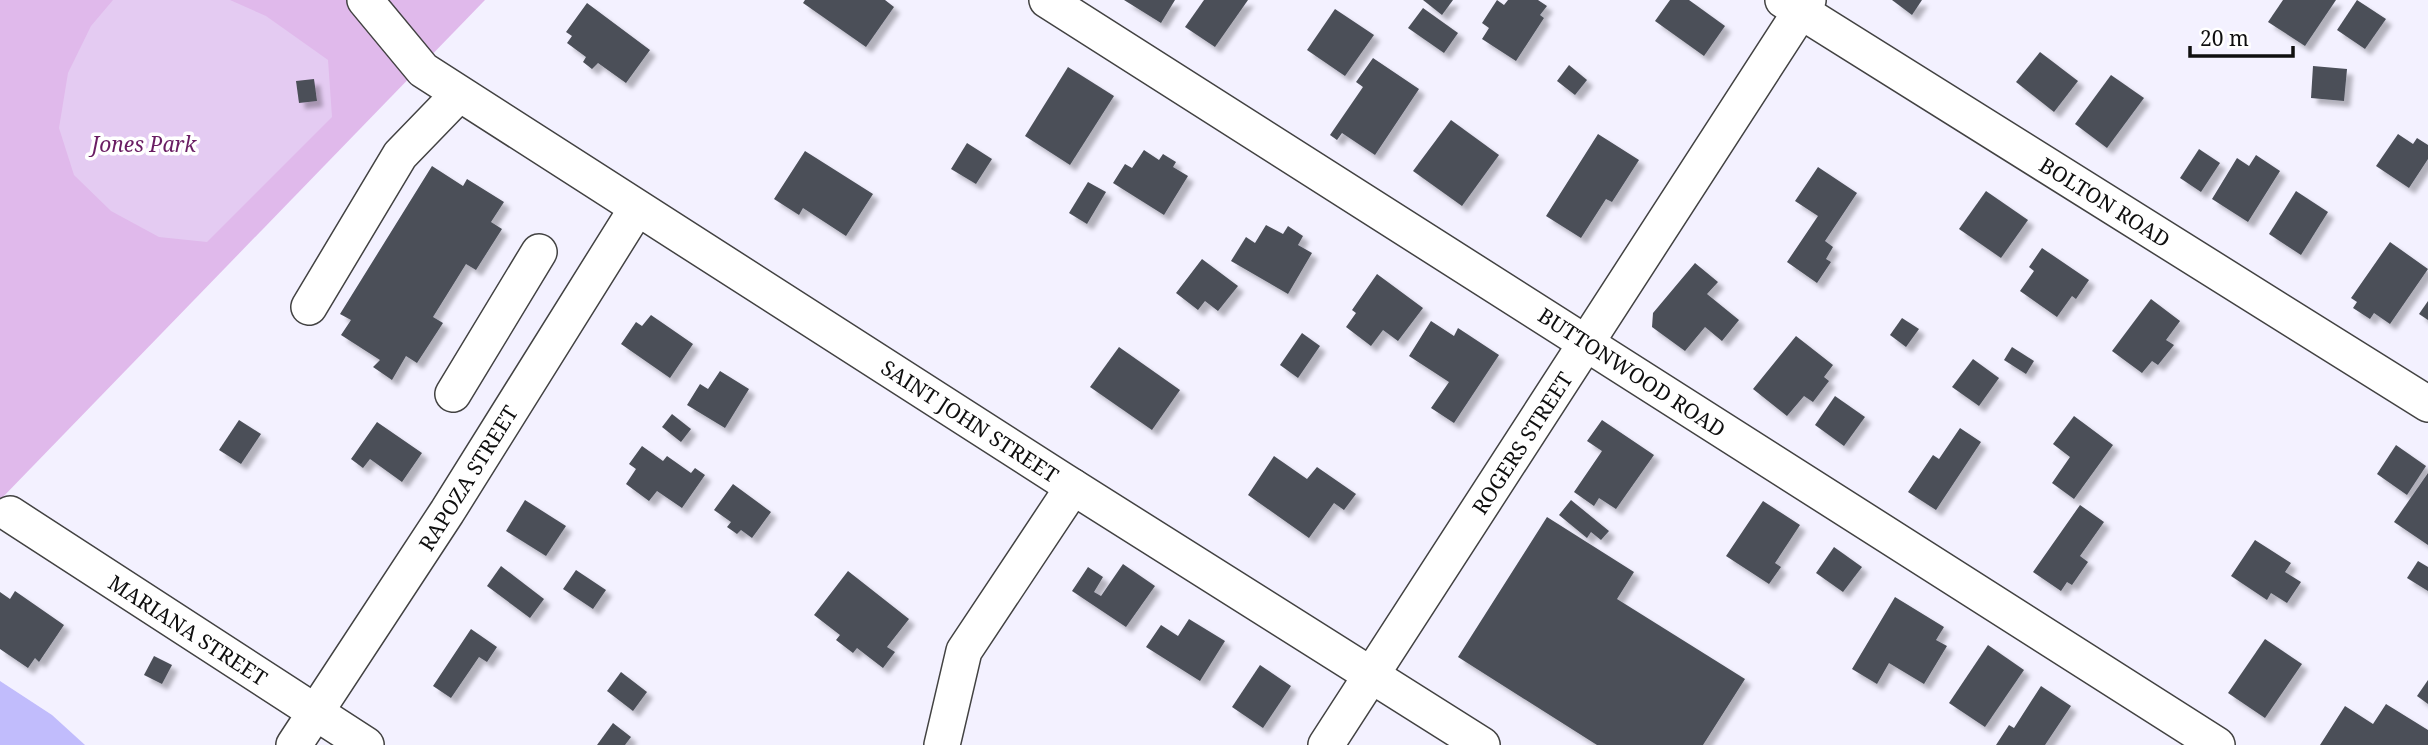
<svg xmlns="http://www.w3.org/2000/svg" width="2428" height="745" font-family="'Noto Serif',serif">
<defs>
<filter id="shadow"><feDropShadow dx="6" dy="6" stdDeviation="2" flood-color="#0004"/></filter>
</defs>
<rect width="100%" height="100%" fill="#f3f1ff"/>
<path fill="#e0b9eb" d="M 0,0 L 485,0 L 0,500 Z"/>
<path fill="#c1bcfc" d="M 0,681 L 52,715 L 85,745 L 0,745 Z"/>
<path fill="#e4cbf2" d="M 113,0 L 230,0 L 266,16 L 328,60 L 332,117 L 207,242 L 159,237 L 111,211 L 74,175 L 59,128 L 68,73 L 91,26 Z"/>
<g fill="#4b4f58" filter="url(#shadow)">
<path d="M 805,0 L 885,0 L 894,7 L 866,47 L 803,3 Z"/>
<path d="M 1124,0 L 1175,0 L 1161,23 Z"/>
<path d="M 1204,0 L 1248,0 L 1215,47 L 1185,27 Z"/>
<path d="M 1423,0 L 1453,0 L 1442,15 Z"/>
<path d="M 1497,0 L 1504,5 L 1508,0 L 1538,0 L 1547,6 L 1540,15 L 1544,18 L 1516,61 L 1482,39 L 1489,28 L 1482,23 Z"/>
<path d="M 1670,0 L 1689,0 L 1725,26 L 1704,56 L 1655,21 Z"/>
<path d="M 1892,0 L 1922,0 L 1912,15 Z"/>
<path d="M 2283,0 L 2336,0 L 2305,46 L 2268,22 Z"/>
<path d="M 2357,0 L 2386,19 L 2365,49 L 2337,30 Z"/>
<path d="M 587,3 L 650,50 L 626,83 L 598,63 L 592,69 L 583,62 L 586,57 L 567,43 L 572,36 L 566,32 Z"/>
<path d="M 1423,8 L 1458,33 L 1444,53 L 1408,28 Z"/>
<path d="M 1335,9 L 1374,35 L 1345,76 L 1307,50 Z"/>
<path d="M 2040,52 L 2078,81 L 2054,112 L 2016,82 Z"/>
<path d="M 1373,58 L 1419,89 L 1375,155 L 1342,133 L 1337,140 L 1330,135 L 1363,87 L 1356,82 Z"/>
<path d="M 1569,65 L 1587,80 L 1575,95 L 1557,81 Z"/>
<path d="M 2313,66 L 2347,69 L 2344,101 L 2311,98 Z"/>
<path d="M 1068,67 L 1114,96 L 1070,165 L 1025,136 Z"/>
<path d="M 2111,75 L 2144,98 L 2107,148 L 2075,124 Z"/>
<path d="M 314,79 L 317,101 L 299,103 L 296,81 Z"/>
<path d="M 1451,120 L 1499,155 L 1462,206 L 1413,171 Z"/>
<path d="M 1598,134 L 1639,160 L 1612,202 L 1606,199 L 1581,238 L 1546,216 Z"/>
<path d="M 2398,134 L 2413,144 L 2417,138 L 2428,145 L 2428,159 L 2409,188 L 2376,166 Z"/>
<path d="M 967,143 L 992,159 L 976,184 L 951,169 Z"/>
<path d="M 2199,149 L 2220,163 L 2201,192 L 2180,178 Z"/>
<path d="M 1144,150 L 1159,160 L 1163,154 L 1176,162 L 1173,167 L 1188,176 L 1164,215 L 1113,183 L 1125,164 L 1132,168 Z"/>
<path d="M 805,151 L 873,194 L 846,236 L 803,208 L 799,215 L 774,199 Z"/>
<path d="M 2256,155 L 2280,171 L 2248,222 L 2212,199 L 2237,158 L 2249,166 Z"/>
<path d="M 432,166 L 463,186 L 467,179 L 504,202 L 491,222 L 502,229 L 476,270 L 466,264 L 433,317 L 443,323 L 417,363 L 406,356 L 392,380 L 373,367 L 380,360 L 341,335 L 351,320 L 340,314 Z"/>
<path d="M 1818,167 L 1857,193 L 1825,241 L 1833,247 L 1826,259 L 1831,262 L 1817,283 L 1787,262 L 1818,216 L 1795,201 Z"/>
<path d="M 1088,182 L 1106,192 L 1087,224 L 1069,213 Z"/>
<path d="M 1986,191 L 2028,220 L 2001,258 L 1959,229 Z"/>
<path d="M 2296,191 L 2328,212 L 2301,255 L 2269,234 Z"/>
<path d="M 1266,225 L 1283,234 L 1288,226 L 1303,236 L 1298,245 L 1312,253 L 1288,294 L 1231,261 L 1246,237 L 1255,243 Z"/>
<path d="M 2390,242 L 2428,269 L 2390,324 L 2374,313 L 2370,319 L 2353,308 L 2357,302 L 2351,298 Z"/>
<path d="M 2042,248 L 2089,280 L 2076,299 L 2072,296 L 2057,317 L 2020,291 L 2034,271 L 2029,267 Z"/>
<path d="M 1202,259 L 1238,286 L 1218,311 L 1205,301 L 1198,310 L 1176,293 Z"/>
<path d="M 1695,263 L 1718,282 L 1707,294 L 1739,320 L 1722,341 L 1705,327 L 1685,351 L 1652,327 L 1653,313 Z"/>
<path d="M 1377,274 L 1423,308 L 1398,341 L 1383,330 L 1371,346 L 1346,327 L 1356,313 L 1352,310 Z"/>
<path d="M 2151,299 L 2180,321 L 2166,340 L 2174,345 L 2158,365 L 2152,361 L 2142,373 L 2112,351 Z"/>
<path d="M 2428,301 L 2428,320 L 2419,314 Z"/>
<path d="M 651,315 L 693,344 L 670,378 L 621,344 L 636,322 L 642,326 Z"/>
<path d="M 1902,318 L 1919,329 L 1906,347 L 1890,335 Z"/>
<path d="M 1431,321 L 1454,336 L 1458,328 L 1499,355 L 1454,423 L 1431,408 L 1449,382 L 1409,356 Z"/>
<path d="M 1302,333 L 1320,346 L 1298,378 L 1280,365 Z"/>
<path d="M 1796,336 L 1833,365 L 1824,377 L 1829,381 L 1813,402 L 1804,396 L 1787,416 L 1753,389 Z"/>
<path d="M 1119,347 L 1180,390 L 1152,430 L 1090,387 Z"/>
<path d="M 2012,347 L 2034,361 L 2026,374 L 2004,360 Z"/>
<path d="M 1973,359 L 1999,378 L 1979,406 L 1952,387 Z"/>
<path d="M 720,371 L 749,389 L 725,428 L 687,405 L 700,384 L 708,389 Z"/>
<path d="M 1835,396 L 1865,417 L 1844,446 L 1815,425 Z"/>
<path d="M 672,414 L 691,429 L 681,442 L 662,427 Z"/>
<path d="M 2074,416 L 2113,445 L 2074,499 L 2052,483 L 2070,457 L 2053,444 Z"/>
<path d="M 239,420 L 261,434 L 241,464 L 219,450 Z"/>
<path d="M 1602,420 L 1654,455 L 1616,509 L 1599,498 L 1594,506 L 1574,492 L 1602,451 L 1587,441 Z"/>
<path d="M 377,422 L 422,453 L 402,482 L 370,459 L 363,468 L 351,459 Z"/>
<path d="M 1960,428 L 1981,442 L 1936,510 L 1908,492 L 1933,455 L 1939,459 Z"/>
<path d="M 2396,445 L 2426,466 L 2407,495 L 2377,474 Z"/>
<path d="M 642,446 L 663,461 L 667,456 L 691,473 L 695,468 L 705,475 L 682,508 L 657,491 L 649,501 L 626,484 L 636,469 L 629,464 Z"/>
<path d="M 1274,456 L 1307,479 L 1317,467 L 1356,494 L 1344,510 L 1334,503 L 1309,538 L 1248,495 Z"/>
<path d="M 2428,473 L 2428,545 L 2394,522 Z"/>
<path d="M 733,484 L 771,512 L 752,538 L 741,530 L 737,534 L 727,527 L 731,522 L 714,510 Z"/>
<path d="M 525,500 L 566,526 L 546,556 L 506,531 Z"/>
<path d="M 1571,500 L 1609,531 L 1601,540 L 1591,532 L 1587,538 L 1559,515 Z"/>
<path d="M 1763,501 L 1800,525 L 1775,563 L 1781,567 L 1769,584 L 1726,556 Z"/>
<path d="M 2080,505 L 2104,522 L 2080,556 L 2088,562 L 2072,585 L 2067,582 L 2061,591 L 2033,572 Z"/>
<path d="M 1547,517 L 1634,572 L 1617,599 L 1745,679 L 1703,745 L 1597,745 L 1458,657 Z"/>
<path d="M 2255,540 L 2291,563 L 2285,572 L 2301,582 L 2287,603 L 2271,593 L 2267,600 L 2231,576 Z"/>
<path d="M 1834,547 L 1862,567 L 1843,592 L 1816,573 Z"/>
<path d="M 2418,561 L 2428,567 L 2428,591 L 2407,578 Z"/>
<path d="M 1123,564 L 1155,586 L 1126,627 L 1072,591 L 1088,567 L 1103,577 L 1094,592 L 1101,596 Z"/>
<path d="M 501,566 L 544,599 L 530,618 L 487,586 Z"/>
<path d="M 576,570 L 606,590 L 593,609 L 563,589 Z"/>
<path d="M 848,571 L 909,619 L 887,647 L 895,652 L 883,668 L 857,648 L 853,653 L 836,640 L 840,635 L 814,615 Z"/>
<path d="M 15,591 L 64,625 L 39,662 L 35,658 L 28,668 L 0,649 L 0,592 L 10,599 Z"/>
<path d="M 1895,597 L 1944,627 L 1936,640 L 1947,646 L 1924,684 L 1889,663 L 1877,684 L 1852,669 Z"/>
<path d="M 1189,619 L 1225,641 L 1200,681 L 1146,647 L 1161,625 L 1178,636 Z"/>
<path d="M 471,629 L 497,647 L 487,662 L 479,657 L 451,698 L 433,686 Z"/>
<path d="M 2265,639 L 2302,664 L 2265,718 L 2228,693 Z"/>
<path d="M 1988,645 L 2024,670 L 1985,727 L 1949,703 Z"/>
<path d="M 154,656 L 172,665 L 162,684 L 144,675 Z"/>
<path d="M 1260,665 L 1291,686 L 1263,728 L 1232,707 Z"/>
<path d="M 621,672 L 647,692 L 633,711 L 607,691 Z"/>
<path d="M 2428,680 L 2428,704 L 2417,696 Z"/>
<path d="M 2041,686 L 2071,706 L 2045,745 L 1996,745 L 2009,725 L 2014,728 Z"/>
<path d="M 2386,704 L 2428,730 L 2428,745 L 2320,745 L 2345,706 L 2373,724 Z"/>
<path d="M 613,723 L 631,737 L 625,745 L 597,745 Z"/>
</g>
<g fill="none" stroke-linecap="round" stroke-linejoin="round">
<defs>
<g id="minor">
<path d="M 365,0 L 423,70 L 1062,480 L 1482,745"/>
<path d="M 1047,0 L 2217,745"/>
<path d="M 1783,0 L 2428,404"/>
<path d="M 309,307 L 400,155 L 459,94"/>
<path d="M 453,394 L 539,252"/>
<path d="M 10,514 L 366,745"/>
<path d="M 294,745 L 447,512 L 637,208"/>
<path d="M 942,745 L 964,651 L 1073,487"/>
<path d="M 1326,745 L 1808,0"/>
</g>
</defs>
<use href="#minor" stroke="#424242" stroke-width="38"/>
<use href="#minor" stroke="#fff" stroke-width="35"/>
</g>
<g text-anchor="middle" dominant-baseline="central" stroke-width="7" stroke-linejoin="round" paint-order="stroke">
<g font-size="21" font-style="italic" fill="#6a1d63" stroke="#fff">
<text x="144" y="144">Jones Park</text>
</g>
<g font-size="21" fill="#0f0f0f" stroke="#fff">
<text transform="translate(2105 202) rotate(32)">BOLTON ROAD</text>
<text transform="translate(1632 372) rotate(33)">BUTTONWOOD ROAD</text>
<text transform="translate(970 421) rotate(33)">SAINT JOHN STREET</text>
<text transform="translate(1522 443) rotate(-57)">ROGERS STREET</text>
<text transform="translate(468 478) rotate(-58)">RAPOZA STREET</text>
<text transform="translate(188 630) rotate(33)">MARIANA STREET</text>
</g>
</g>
<path d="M2190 46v10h103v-10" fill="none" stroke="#0f0f0f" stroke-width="3.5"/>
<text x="2200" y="46" font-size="21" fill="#0f0f0f" stroke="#ffffff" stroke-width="5" paint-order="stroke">20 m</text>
</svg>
